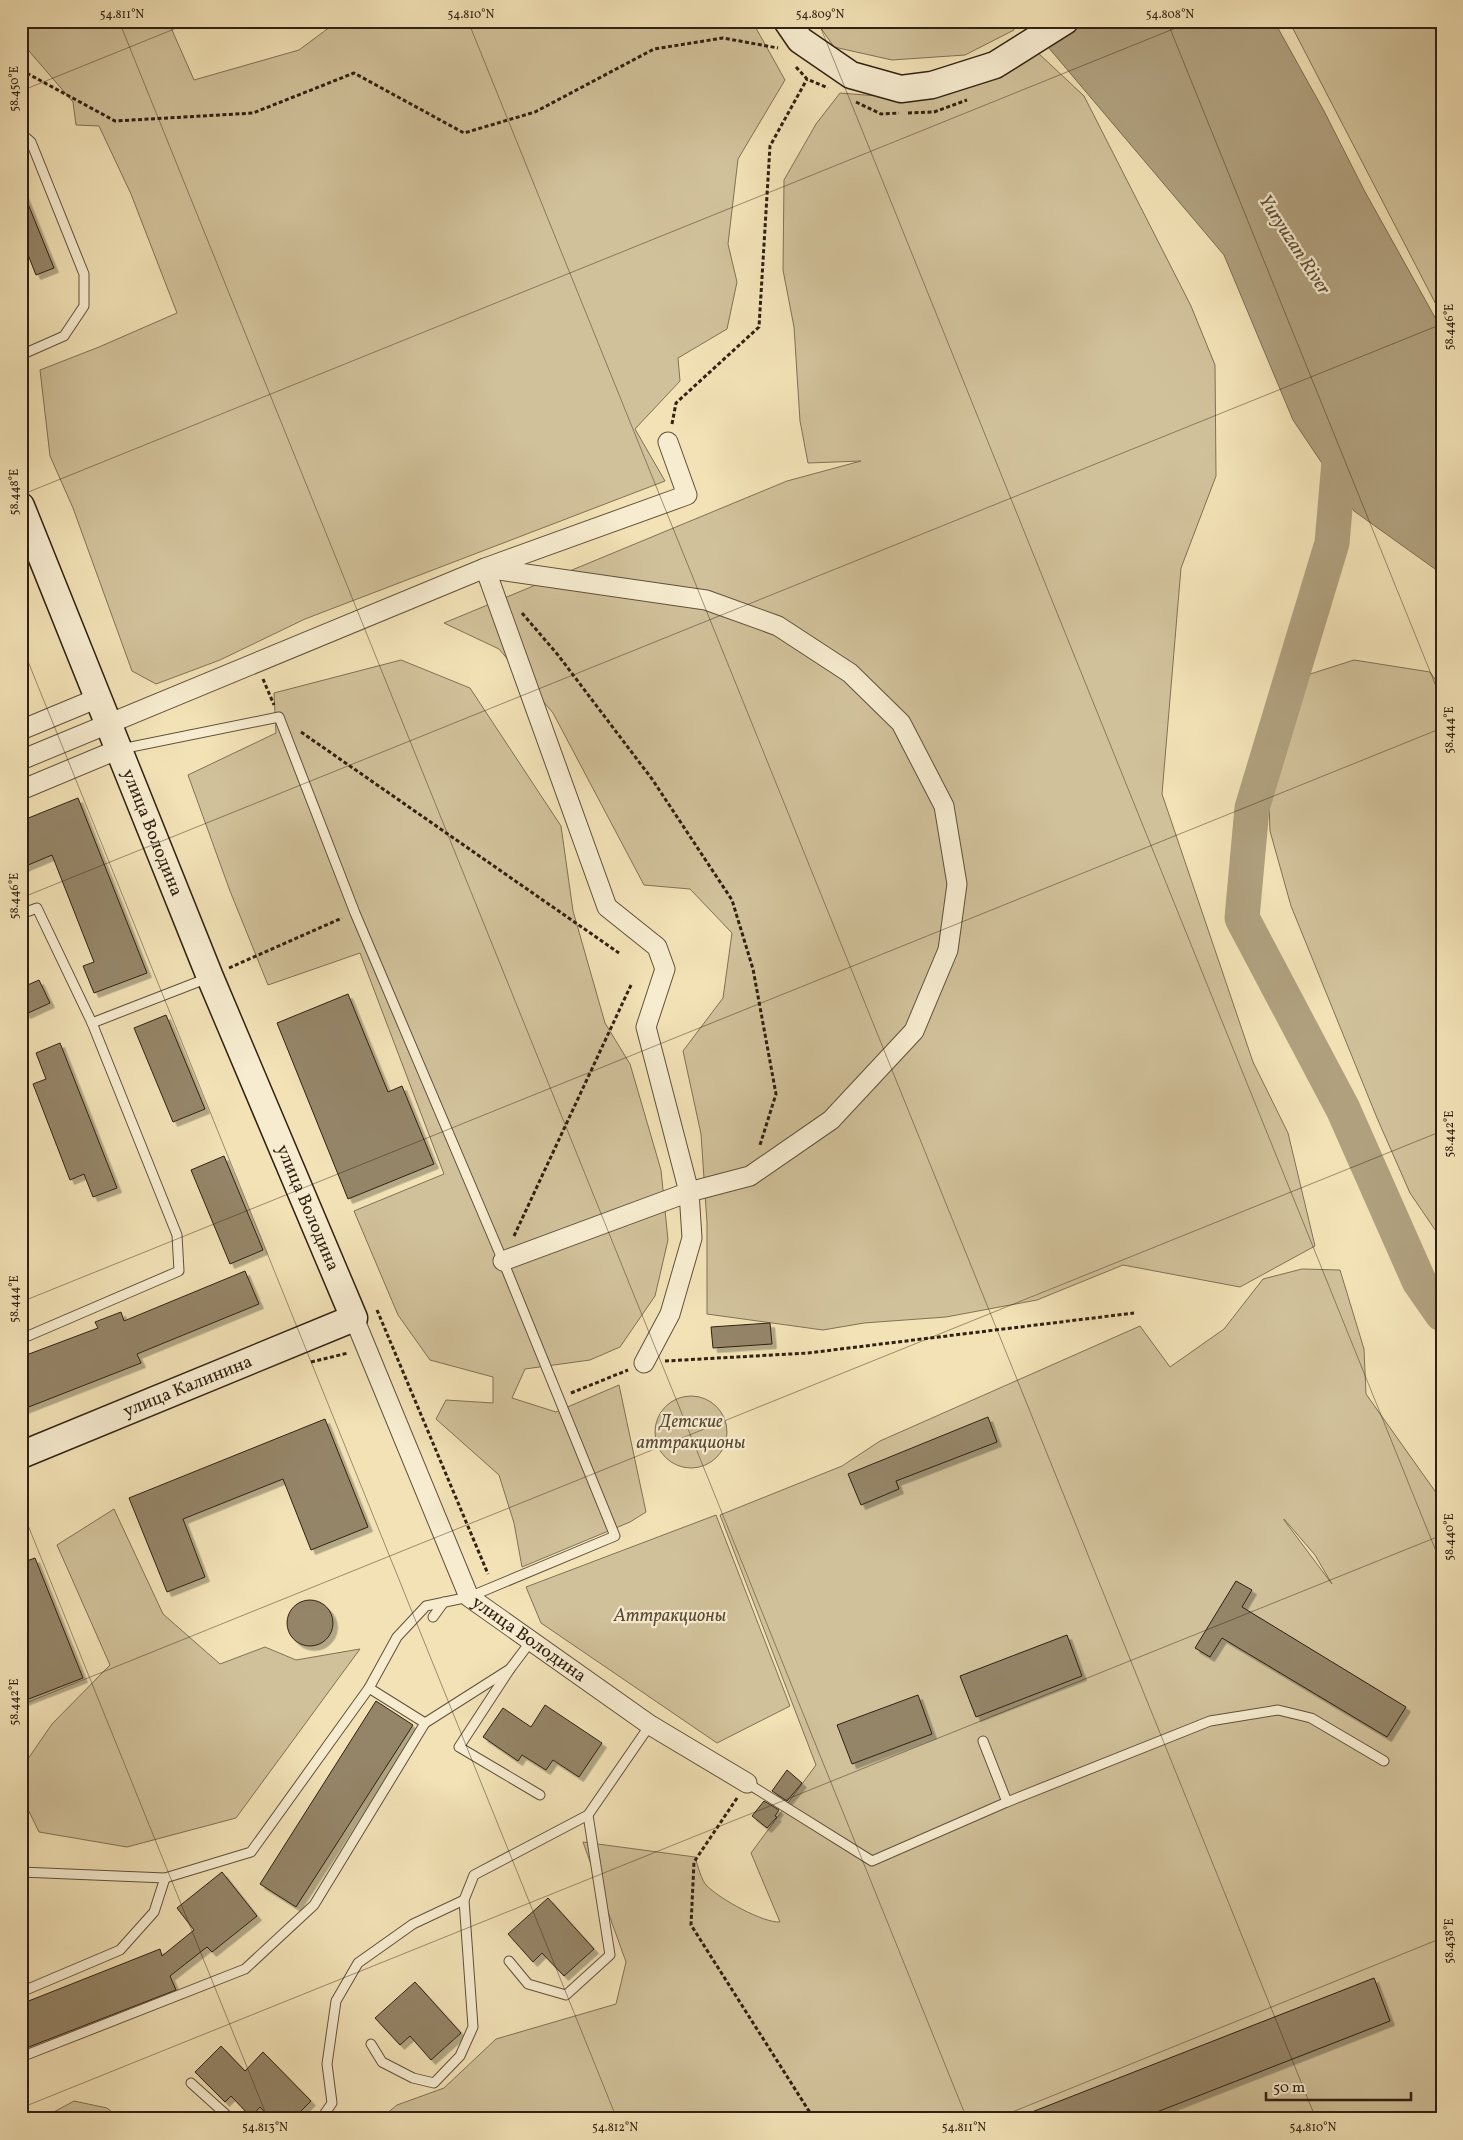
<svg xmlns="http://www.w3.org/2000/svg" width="1463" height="2140" font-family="Vollkorn,serif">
<defs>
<filter id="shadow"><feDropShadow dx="4.5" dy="4.5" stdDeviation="0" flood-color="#0004"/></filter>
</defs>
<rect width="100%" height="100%" fill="#f2e2b6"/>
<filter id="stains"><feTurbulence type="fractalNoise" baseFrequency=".004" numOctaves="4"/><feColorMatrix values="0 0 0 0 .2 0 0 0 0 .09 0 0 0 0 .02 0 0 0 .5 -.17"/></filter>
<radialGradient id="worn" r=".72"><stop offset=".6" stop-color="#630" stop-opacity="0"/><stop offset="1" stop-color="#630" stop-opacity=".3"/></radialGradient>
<g fill="#d1c19a" stroke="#817156" fill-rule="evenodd">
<path d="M 21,21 L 168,21 L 194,80 L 299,50 L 338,21 L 752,21 L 785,80 L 738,159 L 728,244 L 737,282 L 727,329 L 678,358 L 680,381 L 635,429 L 665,481 L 305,619 L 220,660 L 156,684 L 132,671 L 73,508 L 50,456 L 40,370 L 99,347 L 177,313 L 131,194 L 99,126 L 76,125 L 73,102 L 23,44 L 21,45 Z"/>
<path d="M 816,21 L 1012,21 L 1014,30 L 965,55 L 892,60 L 834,47 Z"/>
<path d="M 1289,21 L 1442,21 L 1442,29 L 1428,24 L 1442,35 L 1442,316 Z"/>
<path d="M 1036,51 L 1084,96 L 1191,306 L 1215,365 L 1216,476 L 1181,568 L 1162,794 L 1253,1062 L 1288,1133 L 1315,1246 L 1240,1287 L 1123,1265 L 1037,1300 L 946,1317 L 864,1323 L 823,1330 L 707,1314 L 707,1223 L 701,1134 L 683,1051 L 723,998 L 732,933 L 690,889 L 644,885 L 553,713 L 499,649 L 444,623 L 787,481 L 861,461 L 808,463 L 800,421 L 794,327 L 783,270 L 784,180 L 816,124 L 840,93 L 878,96 Z"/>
<path d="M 401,660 L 470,688 L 561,826 L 573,911 L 605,1023 L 630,1064 L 661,1170 L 668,1240 L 655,1296 L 620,1347 L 590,1360 L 525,1369 L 512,1398 L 556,1412 L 619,1385 L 646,1512 L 630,1522 L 522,1567 L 514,1523 L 499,1475 L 436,1419 L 446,1400 L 493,1403 L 493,1377 L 430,1360 L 398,1315 L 354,1211 L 444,1174 L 360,953 L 268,985 L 230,891 L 188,775 L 276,733 L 274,693 Z"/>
<path d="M 1354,660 L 1430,672 L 1442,689 L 1442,1240 L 1410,1193 L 1377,1118 L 1291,906 L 1270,831 L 1267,746 L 1282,683 Z"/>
<path d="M 1302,1269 L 1340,1270 L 1364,1349 L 1366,1394 L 1442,1501 L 1442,2119 L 380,2119 L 397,2105 L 444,2088 L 496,2039 L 616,2004 L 626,1962 L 583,1842 L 695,1857 C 698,1866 701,1880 707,1886 C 720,1899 763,1923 780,1922 L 751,1853 L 816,1765 L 720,1515 L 842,1466 L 880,1441 L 1140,1326 L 1170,1367 L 1224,1329 L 1263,1279 ZM 1284,1519 L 1315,1555 L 1332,1584 L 1284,1520 Z"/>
<circle cx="691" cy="1432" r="36"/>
<path d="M 114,1509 L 163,1614 L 220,1664 L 265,1647 L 296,1660 L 360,1649 L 236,1818 L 127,1847 L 39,1832 L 21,1795 L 21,1769 L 52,1724 L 110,1665 L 57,1545 Z"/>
<path d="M 716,1515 L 790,1706 L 717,1743 L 541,1623 L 526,1587 Z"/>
<path d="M 74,2101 L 107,2108 L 120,2119 L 41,2119 Z"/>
</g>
<path fill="#b0a07e" stroke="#7d6d53" d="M 1026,21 L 1274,21 L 1324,111 L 1364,190 L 1442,330 L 1442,574 L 1354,511 L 1293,420 L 1224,255 Z"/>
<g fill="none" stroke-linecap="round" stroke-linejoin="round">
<path stroke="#b0a07e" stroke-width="35" d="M 1341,439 L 1332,543 L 1252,808 L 1242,918 L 1343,1109 L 1419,1281 L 1442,1314"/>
</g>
<g fill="#958567" stroke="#312112" filter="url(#shadow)">
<path d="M 22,189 L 54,268 L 36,275 L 21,237 Z"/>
<path d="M 78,798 L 147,973 L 94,993 L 83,966 L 94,962 L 52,855 L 21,868 L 21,821 Z"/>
<path d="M 39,980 L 50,1003 L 26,1014 L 21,1004 L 21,988 Z"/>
<path d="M 348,994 L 388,1092 L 402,1086 L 434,1164 L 348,1199 L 277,1023 Z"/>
<path d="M 166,1015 L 205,1109 L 173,1122 L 134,1028 Z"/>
<path d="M 60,1043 L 117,1188 L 93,1197 L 84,1174 L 70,1180 L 33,1084 L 46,1079 L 36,1053 Z"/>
<path d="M 224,1156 L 263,1250 L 230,1264 L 191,1170 Z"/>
<path d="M 245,1271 L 259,1304 L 137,1354 L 141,1363 L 21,1410 L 21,1357 L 98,1328 L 95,1322 L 121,1312 L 124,1321 Z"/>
<path d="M 770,1323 L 772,1344 L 713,1348 L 711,1327 Z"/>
<path d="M 988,1417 L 997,1442 L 896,1481 L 899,1489 L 861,1505 L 848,1474 Z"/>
<path d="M 325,1419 L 368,1527 L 311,1550 L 283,1479 L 183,1519 L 205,1577 L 167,1592 L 129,1498 Z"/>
<path d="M 35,1558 L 83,1678 L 21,1702 L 21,1563 Z"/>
<path d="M 1236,1581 L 1252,1590 L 1242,1607 L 1406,1707 L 1387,1737 L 1222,1638 L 1210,1657 L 1195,1648 Z"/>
<circle cx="310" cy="1623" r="23"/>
<path d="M 1067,1635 L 1082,1676 L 976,1717 L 960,1676 Z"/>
<path d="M 918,1695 L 932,1734 L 852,1764 L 837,1725 Z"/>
<path d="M 376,1701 L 413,1725 L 296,1907 L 260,1884 Z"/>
<path d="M 545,1705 L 602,1743 L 579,1777 L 553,1760 L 546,1770 L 522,1755 L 518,1761 L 483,1737 L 503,1708 L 531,1727 Z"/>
<path d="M 787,1770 L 802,1783 L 787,1801 L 772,1791 Z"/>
<path d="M 764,1801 L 779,1810 L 775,1816 L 777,1817 L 767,1828 L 752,1816 Z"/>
<path d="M 222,1872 L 257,1916 L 212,1952 L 207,1947 L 170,1976 L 176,1990 L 21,2050 L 21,2004 L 160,1949 L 162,1956 L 194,1930 L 177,1908 Z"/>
<path d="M 548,1898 L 594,1949 L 564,1976 L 542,1953 L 533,1962 L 508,1934 Z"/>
<path d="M 1374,1978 L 1390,2021 L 1139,2119 L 1014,2119 Z"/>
<path d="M 415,1982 L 461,2033 L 431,2060 L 410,2036 L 400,2045 L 375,2018 Z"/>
<path d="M 221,2046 L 245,2071 L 263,2052 L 311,2101 L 293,2119 L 271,2119 L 260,2107 L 251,2117 L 231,2096 L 225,2102 L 195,2072 Z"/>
</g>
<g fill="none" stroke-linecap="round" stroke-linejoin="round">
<defs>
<g id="lane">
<path d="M 21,133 L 31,142 L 84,274 L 84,306 L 64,336 L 21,355"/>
<path d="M 21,914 L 37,908 L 92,1023"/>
<path d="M 21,1339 L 179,1271 L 177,1235 L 92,1023 L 208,978"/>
<path d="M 433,1617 L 444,1602"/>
<path d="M 531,1641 L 510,1669 L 459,1747 L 540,1795"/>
<path d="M 369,1688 L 425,1723"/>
<path d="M 983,1741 L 1007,1802"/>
<path d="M 747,1783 L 872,1861 L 1007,1802 L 1210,1721 L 1278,1710 L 1311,1718 L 1384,1761"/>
<path d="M 21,1872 L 165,1878 L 251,1852 L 369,1688 L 397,1637 L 426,1606 L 469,1597 L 615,1536 L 503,1261 L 355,913 L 279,717 L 121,749"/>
<path d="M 509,1961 L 528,1984 L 566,1995 L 610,1955 L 588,1815 L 650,1725"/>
<path d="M 21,1992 L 120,1950 L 154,1912 L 165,1878"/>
<path d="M 371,2044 L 382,2062 L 413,2078 L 434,2083 L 460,2056 L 473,2027 L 464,1900 L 474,1875 L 588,1815"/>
<path d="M 21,2057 L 245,1969 L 314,1905 L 425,1723 L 510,1669"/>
<path d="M 191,2083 L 231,2119"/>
<path d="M 321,2119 L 332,2103 L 327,2064 L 336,2001 L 358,1963 L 413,1924 L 464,1900"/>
</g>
<g id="street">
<path d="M 21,730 L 98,698"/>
<path d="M 21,760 L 485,568 L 687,495 L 668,442"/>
<path d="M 21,790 L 119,749"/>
<path d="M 503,1261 L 689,1192 L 750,1176 L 831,1120 L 914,1031 L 948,950 L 957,884 L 944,806 L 901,723 L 850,673 L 778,626 L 706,600 L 485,568 L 607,907 L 657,947 L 665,969 L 646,1027 L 689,1192 L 692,1238 L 670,1314 L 644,1363"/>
<path id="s1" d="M 354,1318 L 469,1597 L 650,1725 L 747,1783"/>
</g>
<g id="secondary">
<path d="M 787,21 L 800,40 L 851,75 L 901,89 L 932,85 L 995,65 L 1065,21"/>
<path id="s2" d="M 21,506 L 210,977 L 354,1318 L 21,1455"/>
</g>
</defs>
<use href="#lane" stroke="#61513b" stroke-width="11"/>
<use href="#street" stroke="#61513b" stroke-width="21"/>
<use href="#secondary" stroke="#312112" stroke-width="29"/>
<g stroke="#312112" stroke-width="3" stroke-dasharray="4 2.5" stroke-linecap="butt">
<path d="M 1087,26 L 1095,21"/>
<path d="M 796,67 L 807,79 L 828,88"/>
<path d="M 21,70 L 115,121 L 253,113 L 354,73 L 464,133 L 535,112 L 654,49 L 723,38 L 778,48"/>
<path d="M 856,102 L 881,114 L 899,113"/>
<path d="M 908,113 L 934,112 L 967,100"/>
<path d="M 672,424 L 676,403 L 759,327 L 770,146 L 807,79"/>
<path d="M 522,613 L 558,655 L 652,779 L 732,900 L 753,969 L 776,1094 L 760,1145"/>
<path d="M 263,679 L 274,705"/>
<path d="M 301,732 L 619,953"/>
<path d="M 229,968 L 342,918"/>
<path d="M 514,1236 L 631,985"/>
<path d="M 377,1310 L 488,1574"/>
<path d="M 665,1361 L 808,1353 L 1134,1313"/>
<path d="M 311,1362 L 348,1353"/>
<path d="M 571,1393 L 628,1370"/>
<path d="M 737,1798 L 694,1862 L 691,1925 L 814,2119"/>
</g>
<use href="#lane" stroke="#f7ecd0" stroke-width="9"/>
<use href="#street" stroke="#f7ecd0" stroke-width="19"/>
<use href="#secondary" stroke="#f7ecd0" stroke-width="26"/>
</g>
<path fill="none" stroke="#312112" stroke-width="1" stroke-opacity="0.45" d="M 119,21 L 967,2119M 468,21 L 1316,2119M 818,21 L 1442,1566M 1167,21 L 1442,701M 21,91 L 194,21M 21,495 L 1193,21M 21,644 L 617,2119M 21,898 L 1442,324M 21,1302 L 1442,728M 21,1508 L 268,2119M 21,1705 L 1442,1131M 21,2108 L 1442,1535M 995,2119 L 1442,1938"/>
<g text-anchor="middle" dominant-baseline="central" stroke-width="4.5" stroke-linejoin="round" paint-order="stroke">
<g font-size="18" fill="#312112" stroke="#f7ecd0">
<text stroke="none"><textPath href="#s2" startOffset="352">улица Володина</textPath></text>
<text stroke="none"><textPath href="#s2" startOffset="758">улица Володина</textPath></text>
<text transform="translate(188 1387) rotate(-22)">улица Калинина</text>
<text stroke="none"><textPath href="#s1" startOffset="375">улица Володина</textPath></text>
</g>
<g font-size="18" font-style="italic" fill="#594934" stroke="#f7ecd0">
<text x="691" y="1422">Детские<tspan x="691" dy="21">аттракционы</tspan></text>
<text x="670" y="1616">Аттракционы</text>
</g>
<g font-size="19" font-style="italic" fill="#5d4d38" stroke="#f7ecd0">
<text transform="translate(1294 245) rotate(57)">Yuryuzan River</text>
</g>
</g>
<rect width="1463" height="2140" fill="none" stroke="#f2e2b6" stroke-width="55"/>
<path d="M1266 2092v8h145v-8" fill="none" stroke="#312112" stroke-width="2.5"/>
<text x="1273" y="2092" font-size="15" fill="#312112" stroke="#f7ecd0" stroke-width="4" paint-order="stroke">50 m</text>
<rect x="28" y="28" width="1408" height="2084" fill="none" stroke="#312112" stroke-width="2"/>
<g font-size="12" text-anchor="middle" fill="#312112">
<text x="122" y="18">54.811°N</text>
<text x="471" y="18">54.810°N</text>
<text x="820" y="18">54.809°N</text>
<text x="1170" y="18">54.808°N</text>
<text transform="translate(14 89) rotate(-90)" y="4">58.450°E</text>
<text transform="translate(1449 327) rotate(-90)" y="4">58.446°E</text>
<text transform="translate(14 492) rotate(-90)" y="4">58.448°E</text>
<text transform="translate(1449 730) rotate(-90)" y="4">58.444°E</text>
<text transform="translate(14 896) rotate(-90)" y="4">58.446°E</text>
<text transform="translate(1449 1134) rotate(-90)" y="4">58.442°E</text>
<text transform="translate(14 1299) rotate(-90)" y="4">58.444°E</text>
<text transform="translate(1449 1537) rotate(-90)" y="4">58.440°E</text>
<text transform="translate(14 1702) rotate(-90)" y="4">58.442°E</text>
<text transform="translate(1449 1941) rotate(-90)" y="4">58.438°E</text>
<text x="265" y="2131">54.813°N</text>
<text x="615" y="2131">54.812°N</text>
<text x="964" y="2131">54.811°N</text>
<text x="1313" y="2131">54.810°N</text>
</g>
<rect width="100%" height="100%" filter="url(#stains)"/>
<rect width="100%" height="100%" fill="url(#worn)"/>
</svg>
